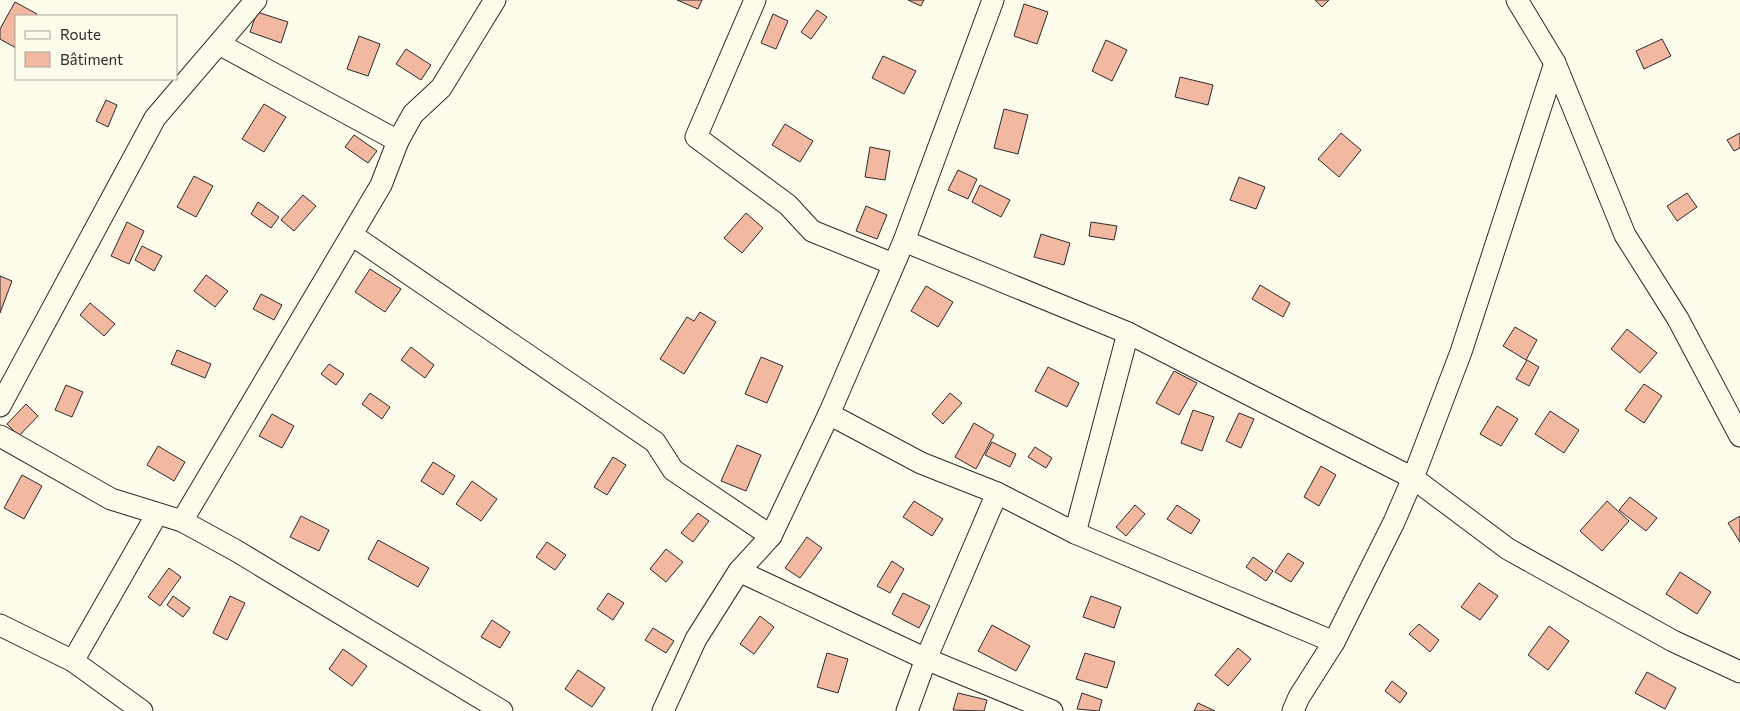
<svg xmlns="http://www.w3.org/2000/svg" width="1740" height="711" font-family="Commissioner,sans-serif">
<rect width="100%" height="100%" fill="#fdfbea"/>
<g fill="#f2b8a0" stroke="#2b2b2b">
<path d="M 677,0 L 702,0 L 698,9 Z"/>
<path d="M 908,0 L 924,0 L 921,6 Z"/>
<path d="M 1315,0 L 1329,0 L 1322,7 Z"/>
<path d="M 15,2 L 37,14 L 36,16 L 16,16 L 16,48 L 0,39 L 0,29 Z"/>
<path d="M 1024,4 L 1048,12 L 1037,44 L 1014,36 Z"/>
<path d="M 817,10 L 827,17 L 811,39 L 801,32 Z"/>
<path d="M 257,12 L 288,22 L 281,43 L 250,32 Z"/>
<path d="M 773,14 L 788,21 L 776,49 L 761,43 Z"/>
<path d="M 359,36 L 380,44 L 368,76 L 347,69 Z"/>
<path d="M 1662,39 L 1671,56 L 1644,69 L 1636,51 Z"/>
<path d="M 1106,40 L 1127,50 L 1112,81 L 1092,71 Z"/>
<path d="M 406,49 L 431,65 L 421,80 L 396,64 Z"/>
<path d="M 883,56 L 916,71 L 904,94 L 872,78 Z"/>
<path d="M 1180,77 L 1213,85 L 1208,105 L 1175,97 Z"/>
<path d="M 106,100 L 117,105 L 108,127 L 96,121 Z"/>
<path d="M 264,104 L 286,117 L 264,152 L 242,139 Z"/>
<path d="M 1004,109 L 1028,115 L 1018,154 L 994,148 Z"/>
<path d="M 785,124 L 813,141 L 800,162 L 772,145 Z"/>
<path d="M 1341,133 L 1361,150 L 1339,177 L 1318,159 Z"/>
<path d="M 1740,133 L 1740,148 L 1734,151 L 1727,140 Z"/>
<path d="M 354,135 L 377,151 L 368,163 L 345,147 Z"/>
<path d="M 870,147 L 890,151 L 885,180 L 865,177 Z"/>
<path d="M 958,170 L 977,179 L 968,199 L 948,190 Z"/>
<path d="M 194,176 L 213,186 L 196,217 L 177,207 Z"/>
<path d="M 1239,177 L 1265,187 L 1256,209 L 1230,200 Z"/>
<path d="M 980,185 L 1010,200 L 1001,217 L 972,202 Z"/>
<path d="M 1687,193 L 1697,207 L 1677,221 L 1667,206 Z"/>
<path d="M 303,195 L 316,206 L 294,231 L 281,220 Z"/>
<path d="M 258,202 L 279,217 L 271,228 L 251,214 Z"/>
<path d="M 866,206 L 887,215 L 877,239 L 856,231 Z"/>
<path d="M 746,213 L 763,228 L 742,253 L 724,238 Z"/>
<path d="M 127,222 L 144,231 L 129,264 L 111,256 Z"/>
<path d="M 1091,222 L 1117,226 L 1114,240 L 1089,236 Z"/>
<path d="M 1041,234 L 1070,243 L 1064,265 L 1034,257 Z"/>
<path d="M 142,246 L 162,256 L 154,271 L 135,260 Z"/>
<path d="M 370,269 L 401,289 L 385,312 L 355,292 Z"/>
<path d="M 206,275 L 228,291 L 215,307 L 194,291 Z"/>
<path d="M 0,276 L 12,281 L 0,313 Z"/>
<path d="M 1260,285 L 1290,303 L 1283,317 L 1252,299 Z"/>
<path d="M 926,286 L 953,302 L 938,327 L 911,311 Z"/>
<path d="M 261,294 L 282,305 L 274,320 L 253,309 Z"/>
<path d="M 90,303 L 115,324 L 104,336 L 80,315 Z"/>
<path d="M 700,312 L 716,322 L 684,374 L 660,359 L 687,317 L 694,321 Z"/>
<path d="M 1515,327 L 1537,340 L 1526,360 L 1503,346 Z"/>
<path d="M 1627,329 L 1657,353 L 1640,373 L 1611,349 Z"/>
<path d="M 411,347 L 434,365 L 425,378 L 401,360 Z"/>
<path d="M 177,350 L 211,364 L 205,378 L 171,364 Z"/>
<path d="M 761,357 L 783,366 L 767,403 L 745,394 Z"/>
<path d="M 1527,360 L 1539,367 L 1529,386 L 1516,379 Z"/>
<path d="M 329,364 L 344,374 L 336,385 L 321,374 Z"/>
<path d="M 1048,367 L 1079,383 L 1067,407 L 1035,391 Z"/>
<path d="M 1174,371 L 1197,383 L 1179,415 L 1156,403 Z"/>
<path d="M 1644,384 L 1662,396 L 1644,423 L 1625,410 Z"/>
<path d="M 66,385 L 83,392 L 72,417 L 55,410 Z"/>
<path d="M 370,393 L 390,407 L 382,419 L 362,404 Z"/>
<path d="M 950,393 L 962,403 L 943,424 L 932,414 Z"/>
<path d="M 26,404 L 38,416 L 19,436 L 7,424 Z"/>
<path d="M 1497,406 L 1518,419 L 1501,446 L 1480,434 Z"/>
<path d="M 1193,410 L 1214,417 L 1202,451 L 1181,443 Z"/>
<path d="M 1550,411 L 1579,430 L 1564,453 L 1535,434 Z"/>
<path d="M 1239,413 L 1254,419 L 1241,448 L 1226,441 Z"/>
<path d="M 272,414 L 294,426 L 282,448 L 259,436 Z"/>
<path d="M 974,423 L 994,435 L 976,469 L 955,457 Z"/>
<path d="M 992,442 L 1016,454 L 1010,467 L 985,455 Z"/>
<path d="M 737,445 L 761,455 L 746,491 L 721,481 Z"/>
<path d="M 158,446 L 185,462 L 174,481 L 147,465 Z"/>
<path d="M 1035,447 L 1052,458 L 1046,468 L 1028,457 Z"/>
<path d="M 613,457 L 626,465 L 607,495 L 594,487 Z"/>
<path d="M 433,462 L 455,476 L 443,495 L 421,481 Z"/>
<path d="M 1321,466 L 1336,475 L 1319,506 L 1304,497 Z"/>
<path d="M 22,475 L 42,486 L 24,519 L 4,508 Z"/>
<path d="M 472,481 L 497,499 L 481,521 L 456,504 Z"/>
<path d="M 1630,497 L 1657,518 L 1646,531 L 1619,510 Z"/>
<path d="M 914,501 L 943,519 L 932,536 L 903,517 Z"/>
<path d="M 1607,501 L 1629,521 L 1602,551 L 1580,531 Z"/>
<path d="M 1135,505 L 1145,514 L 1126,536 L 1116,527 Z"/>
<path d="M 1177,505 L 1200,520 L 1191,534 L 1167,519 Z"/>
<path d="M 698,513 L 709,521 L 693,542 L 681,533 Z"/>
<path d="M 301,516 L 329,530 L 319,551 L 290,537 Z"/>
<path d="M 1740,516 L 1740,542 L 1728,523 Z"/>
<path d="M 807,537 L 822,548 L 800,578 L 785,568 Z"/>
<path d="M 378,540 L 429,568 L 418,587 L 368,559 Z"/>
<path d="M 547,542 L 566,555 L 555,570 L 536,557 Z"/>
<path d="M 666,549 L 683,562 L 666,582 L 650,569 Z"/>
<path d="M 1288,553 L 1304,563 L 1291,582 L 1275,572 Z"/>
<path d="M 1253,557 L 1273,571 L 1266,581 L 1246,567 Z"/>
<path d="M 892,561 L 904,569 L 890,593 L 877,586 Z"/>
<path d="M 169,568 L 181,577 L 160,606 L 148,597 Z"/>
<path d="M 1680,572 L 1711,592 L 1697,614 L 1666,594 Z"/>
<path d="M 1479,583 L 1498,596 L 1480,620 L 1461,607 Z"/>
<path d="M 608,593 L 624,603 L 613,620 L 597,609 Z"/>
<path d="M 903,593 L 930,606 L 919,628 L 892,614 Z"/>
<path d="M 173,596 L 190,608 L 183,617 L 167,605 Z"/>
<path d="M 230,596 L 245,603 L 227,640 L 213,633 Z"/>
<path d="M 1091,596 L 1121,607 L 1114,628 L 1083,617 Z"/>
<path d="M 760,616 L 774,627 L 754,654 L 740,644 Z"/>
<path d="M 492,620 L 510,632 L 500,648 L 481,637 Z"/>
<path d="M 1419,624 L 1439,640 L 1430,652 L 1409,634 Z"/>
<path d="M 992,625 L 1030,646 L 1016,671 L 978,651 Z"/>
<path d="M 1549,626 L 1569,641 L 1548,670 L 1528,655 Z"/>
<path d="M 653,628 L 674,641 L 666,653 L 645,640 Z"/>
<path d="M 1238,648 L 1251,659 L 1228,686 L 1215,675 Z"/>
<path d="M 343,649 L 367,666 L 352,686 L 329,669 Z"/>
<path d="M 827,653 L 848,659 L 838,693 L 817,687 Z"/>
<path d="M 1085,653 L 1115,662 L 1107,688 L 1076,679 Z"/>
<path d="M 578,670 L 605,688 L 592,707 L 565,689 Z"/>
<path d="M 1647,672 L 1676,688 L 1665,709 L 1635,693 Z"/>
<path d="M 1392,681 L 1407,693 L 1400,703 L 1385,691 Z"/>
<path d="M 958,693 L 987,700 L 984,711 L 953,710 Z"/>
<path d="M 1082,693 L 1102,700 L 1099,711 L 1077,709 Z"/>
<path d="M 1198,703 L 1215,711 L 1194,711 Z"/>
</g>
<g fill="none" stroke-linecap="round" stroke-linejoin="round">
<defs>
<g id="street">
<path d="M 755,0 L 696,137 L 788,205 L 812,231 L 893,264"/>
<path d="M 1517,0 L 1555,63 L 1625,235 L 1678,319 L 1740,436"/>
<path d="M 219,44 L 398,141"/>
<path d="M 352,235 L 655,442 L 673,470 L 771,536"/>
<path d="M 904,241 L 1128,333 L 1413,478 L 1508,549 L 1673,641 L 1740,672"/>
<path d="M 0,406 L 155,118 L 256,0"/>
<path d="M 829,414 L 921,463 L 997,493 L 1075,533 L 1334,642"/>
<path d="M 0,436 L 111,499 L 182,521 L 235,550 L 502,711"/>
<path d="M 182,521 L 381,185 L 398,141 L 413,114 L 441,88 L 495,0"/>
<path d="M 1075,533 L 1128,333"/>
<path d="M 739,571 L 926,659 L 1052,711"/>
<path d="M 0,625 L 73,661 L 142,711"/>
<path d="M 73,661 L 157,514"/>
<path d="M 663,711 L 696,639 L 739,571 L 771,536 L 829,414 L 904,241 L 993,0"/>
<path d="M 907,711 L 926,659 L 997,493"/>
<path d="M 1293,711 L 1299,697 L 1334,642 L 1394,522 L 1413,478 L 1461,352 L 1555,63"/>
</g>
</defs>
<use href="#street" stroke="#2b2b2b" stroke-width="23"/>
<use href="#street" stroke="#fdfbea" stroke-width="21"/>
</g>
<rect x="15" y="15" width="162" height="65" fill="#fdfbea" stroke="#a9a89e"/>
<rect x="25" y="31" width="25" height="8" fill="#fdfbea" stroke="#a9a89e"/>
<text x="60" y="40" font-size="15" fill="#2b2b2b">Route</text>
<rect x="25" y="52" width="25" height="15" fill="#f2b8a0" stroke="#a9a89e"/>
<text x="60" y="65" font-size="15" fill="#2b2b2b">Bâtiment</text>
</svg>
